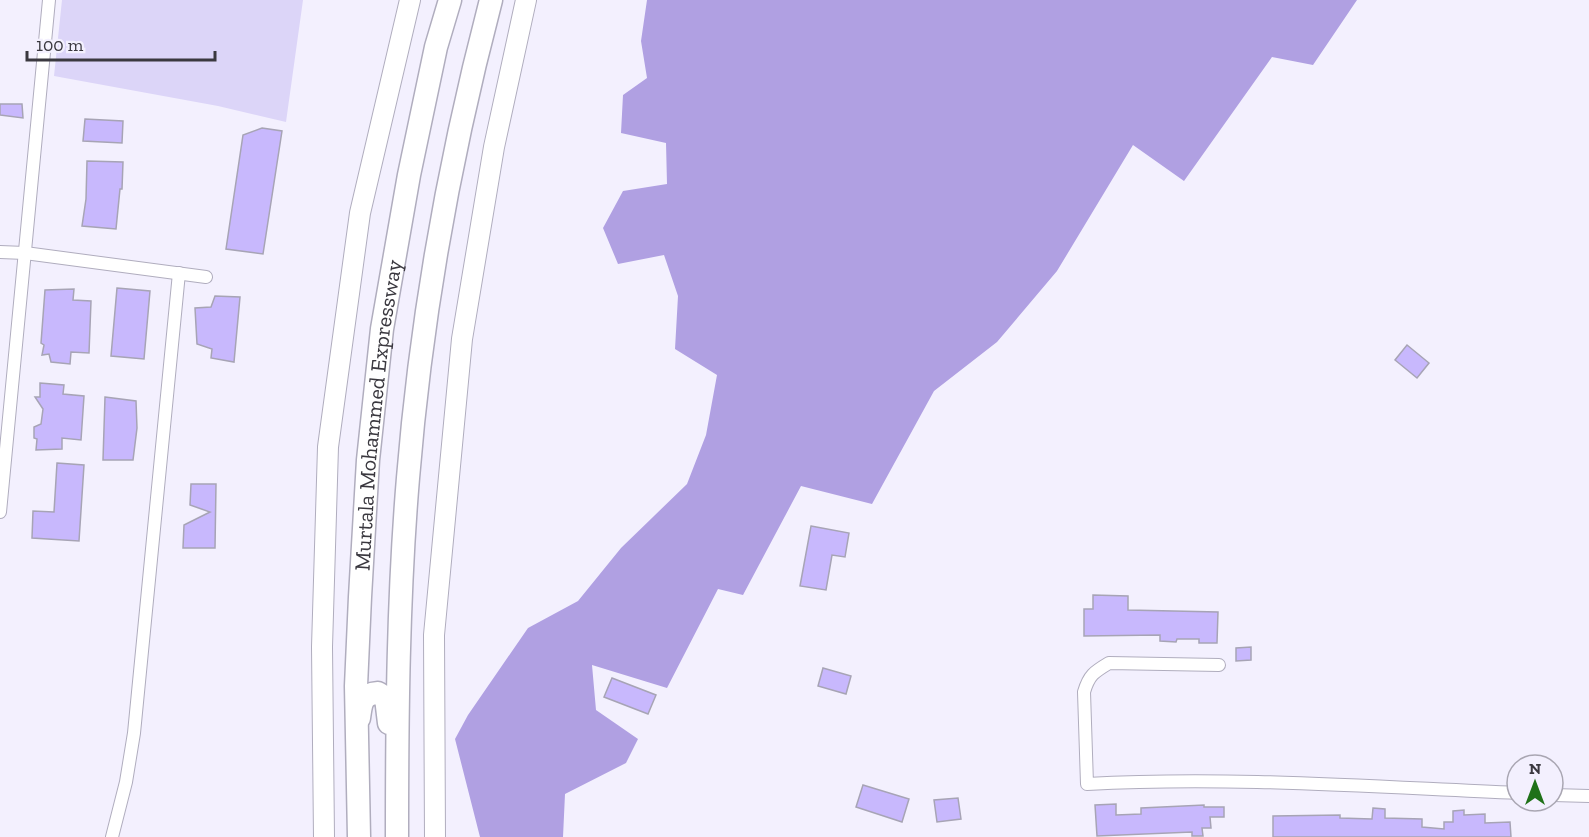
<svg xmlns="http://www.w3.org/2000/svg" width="1589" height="837" font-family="'Zilla Slab',serif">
<rect width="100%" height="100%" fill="#f3f0fe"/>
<path fill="#dcd5f8" d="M 62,0 L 303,0 L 286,122 L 218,106 L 54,76 Z"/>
<path fill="#b0a0e2" d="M 647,0 L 1357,0 L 1313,65 L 1272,57 L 1184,181 L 1133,145 L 1057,271 L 997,342 L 934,391 L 872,504 L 801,486 L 743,595 L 718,589 L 667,688 L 592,665 L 596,710 L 638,739 L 626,763 L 565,794 L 563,837 L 480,837 L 455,739 L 468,715 L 528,628 L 578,601 L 621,548 L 687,484 L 706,435 L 717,375 L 675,349 L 678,296 L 664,255 L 618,264 L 603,228 L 623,191 L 667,184 L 666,143 L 621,133 L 623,95 L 647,78 L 641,41 Z"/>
<g fill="#c8b8fd" stroke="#a7a4b5" stroke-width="1.5">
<path d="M 0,104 L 22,104 L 23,118 L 0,115 Z"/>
<path d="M 85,119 L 123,121 L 122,143 L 83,141 Z"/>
<path d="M 262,128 L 282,131 L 263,254 L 226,249 L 243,135 Z"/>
<path d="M 87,161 L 123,162 L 122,189 L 120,189 L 116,229 L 82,226 L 86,199 Z"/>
<path d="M 117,288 L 150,291 L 144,359 L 111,356 Z"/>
<path d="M 74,289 L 73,300 L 91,301 L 89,353 L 71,352 L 70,364 L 51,362 L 49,354 L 42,355 L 44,345 L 41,343 L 45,290 Z"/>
<path d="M 215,296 L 240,297 L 234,362 L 211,358 L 212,349 L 197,344 L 195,308 L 211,307 Z"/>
<path d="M 1407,345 L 1429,363 L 1417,378 L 1395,360 Z"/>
<path d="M 40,383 L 64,385 L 63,394 L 84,396 L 81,440 L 62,438 L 62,449 L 36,450 L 37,439 L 34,438 L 34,427 L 41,424 L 43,409 L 35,397 L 40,397 Z"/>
<path d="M 105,397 L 136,401 L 137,428 L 133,460 L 103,460 Z"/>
<path d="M 57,463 L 84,465 L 79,541 L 32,538 L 33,511 L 54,512 Z"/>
<path d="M 191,484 L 216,484 L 215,548 L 183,548 L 184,525 L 210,512 L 190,505 Z"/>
<path d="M 811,526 L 849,533 L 845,557 L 832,555 L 826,590 L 800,586 Z"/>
<path d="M 1093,595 L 1128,596 L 1128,610 L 1218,612 L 1217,643 L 1199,643 L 1199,639 L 1177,639 L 1176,642 L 1160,641 L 1160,635 L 1084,636 L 1084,609 L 1093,609 Z"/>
<path d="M 1251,647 L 1251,660 L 1236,661 L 1236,648 Z"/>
<path d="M 823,668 L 851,676 L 846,694 L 818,686 Z"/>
<path d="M 612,678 L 656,695 L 648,714 L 604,697 Z"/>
<path d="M 863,785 L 909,799 L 902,822 L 856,807 Z"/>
<path d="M 958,798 L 961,819 L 937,822 L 934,800 Z"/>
<path d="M 1116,804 L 1116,815 L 1141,814 L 1141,808 L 1204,805 L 1204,807 L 1224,807 L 1224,817 L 1210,817 L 1211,828 L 1202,828 L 1203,836 L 1192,836 L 1192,832 L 1097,836 L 1095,805 Z"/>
<path d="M 1373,808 L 1385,809 L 1385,818 L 1422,819 L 1422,827 L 1444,829 L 1444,822 L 1453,822 L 1453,811 L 1464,810 L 1464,815 L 1485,814 L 1485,823 L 1510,822 L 1511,837 L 1273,837 L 1273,816 L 1340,815 L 1340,818 L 1372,819 Z"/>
</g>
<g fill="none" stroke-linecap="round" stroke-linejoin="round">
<defs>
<g id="street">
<path d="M 0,252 L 25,253 L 206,277"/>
<path d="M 0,512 L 49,0"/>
<path d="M 1219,665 L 1109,663 C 1094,672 1089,675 1084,692 L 1087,784 C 1230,776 1374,787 1517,793"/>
<path d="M 1553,795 L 1589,796"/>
<path d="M 112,837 L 126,782 L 134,733 L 179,273"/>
</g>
<g id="primary">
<path d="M 324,837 L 322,647 L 328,447 L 360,213 L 410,0"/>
<path d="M 435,837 L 434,635 L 462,339 L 494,147 L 526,0"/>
</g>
<g id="highway">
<path d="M 359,718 C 361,704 361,694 378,693 L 386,698 L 389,723"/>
<path id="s1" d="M 359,837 L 356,686 L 360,597 L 368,460 L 382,329 L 409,175 L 436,47 L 450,0"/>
<path d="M 397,837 C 397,718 398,597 408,478 C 421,317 450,156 491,0"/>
</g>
</defs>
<use href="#street" stroke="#b0adbe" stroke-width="14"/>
<use href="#primary" stroke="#b0adbe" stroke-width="22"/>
<use href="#highway" stroke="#b0adbe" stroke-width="25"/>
<use href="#street" stroke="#fff" stroke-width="12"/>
<use href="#primary" stroke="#fff" stroke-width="20"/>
<use href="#highway" stroke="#fff" stroke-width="22"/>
</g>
<g text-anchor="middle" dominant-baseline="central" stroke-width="6" stroke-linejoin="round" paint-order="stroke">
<g font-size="22" fill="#3a383f" stroke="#f3f0fe">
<text stroke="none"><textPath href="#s1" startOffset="423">Murtala Mohammed Expressway</textPath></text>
</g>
</g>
<g transform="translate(1535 783)"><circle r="28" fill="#f3f0fe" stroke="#a9a6b2" stroke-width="1.5"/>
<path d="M0-4.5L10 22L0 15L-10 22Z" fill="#1f7118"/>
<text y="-9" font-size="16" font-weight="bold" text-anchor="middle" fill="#3a383f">N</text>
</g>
<path d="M27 51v9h188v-9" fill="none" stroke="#3a383f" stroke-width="3"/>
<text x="36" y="51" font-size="18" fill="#3a383f" stroke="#f3f0fe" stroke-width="4.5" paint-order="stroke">100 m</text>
</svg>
